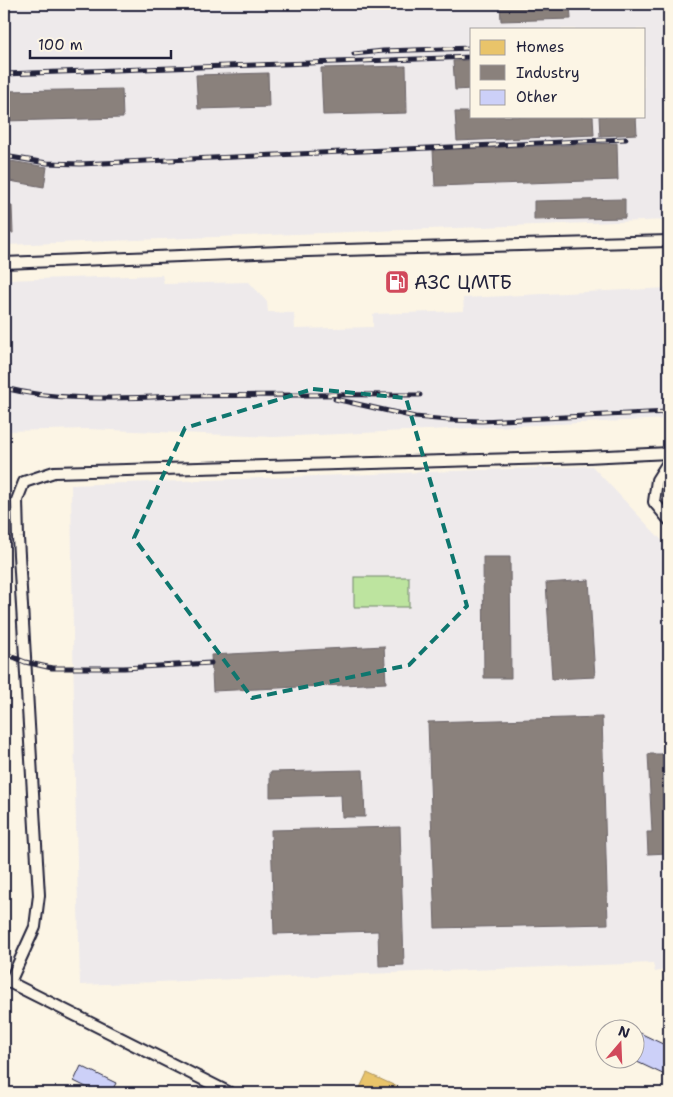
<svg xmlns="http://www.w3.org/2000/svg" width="673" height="1097" font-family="'Shantell Sans',sans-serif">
<rect width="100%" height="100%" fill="#fcf5e5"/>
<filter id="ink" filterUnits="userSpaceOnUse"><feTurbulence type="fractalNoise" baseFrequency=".02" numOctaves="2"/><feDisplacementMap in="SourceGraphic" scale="10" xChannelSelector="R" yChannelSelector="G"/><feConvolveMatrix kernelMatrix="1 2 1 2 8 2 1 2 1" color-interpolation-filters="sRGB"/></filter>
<g filter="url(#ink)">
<g fill="#eeeaeb" fill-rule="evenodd">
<path d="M 4,4 L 669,4 L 669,220 L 4,245 ZM 472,29 L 644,29 L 644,116 L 472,116 Z"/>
<path d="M 162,275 L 164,284 L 249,282 L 267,302 L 268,312 L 294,313 L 295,329 L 373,327 L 373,314 L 464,311 L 463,298 L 669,288 L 669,419 L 274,437 L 88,429 L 4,431 L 4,280 Z"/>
<path d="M 592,466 L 669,548 L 669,969 L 655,972 L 653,963 L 80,985 L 75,783 L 71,485 Z"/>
</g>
<rect fill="#bde49f" stroke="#70836d" x="354" y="577" width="55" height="30"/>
<path fill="#e9c46a" stroke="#ad935c" d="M 367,1073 L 411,1093 L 365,1093 L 359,1090 Z"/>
<g fill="#8a817c" stroke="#6b6468">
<path d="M 500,4 L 570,4 L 571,19 L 501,21 Z"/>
<path d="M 472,60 L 472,89 L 455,90 L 453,61 Z"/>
<path d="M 406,66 L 407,113 L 323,115 L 321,68 Z"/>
<path d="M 268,73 L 269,107 L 198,109 L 196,75 Z"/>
<path d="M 122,89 L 123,118 L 4,121 L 4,91 Z"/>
<path d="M 455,112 L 472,112 L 472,116 L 593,116 L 594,135 L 457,141 Z"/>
<path d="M 599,116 L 636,116 L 637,134 L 600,136 Z"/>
<path d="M 617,143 L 618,180 L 435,186 L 433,150 Z"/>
<path d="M 4,160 L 47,167 L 44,187 L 4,180 Z"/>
<path d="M 625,199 L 625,218 L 534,220 L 534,201 Z"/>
<path d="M 4,206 L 12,206 L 13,233 L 4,233 Z"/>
<path d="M 483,557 L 510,557 L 511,678 L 484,678 Z"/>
<path d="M 589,580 L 595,677 L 552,679 L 546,583 Z"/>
<path d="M 384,646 L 386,683 L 213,691 L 211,655 Z"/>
<path d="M 602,717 L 608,924 L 435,928 L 428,722 Z"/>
<path d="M 648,754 L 669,754 L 669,853 L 648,854 L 647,832 L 652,832 Z"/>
<path d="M 363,770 L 365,817 L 342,817 L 341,795 L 270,797 L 270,772 Z"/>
<path d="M 400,827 L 404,965 L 379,966 L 378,931 L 274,934 L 271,830 Z"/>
</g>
<g fill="#ccd0f8" stroke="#22223b">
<path d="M 640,1033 L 669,1047 L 669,1077 L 633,1060 L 636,1060 L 636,1042 Z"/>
<path d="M 81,1066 L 116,1083 L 111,1093 L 98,1093 L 74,1081 Z"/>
</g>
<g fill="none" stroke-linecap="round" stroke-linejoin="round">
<defs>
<g id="street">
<path d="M 4,263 L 307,251 L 669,241"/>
<path d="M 669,461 L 657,480 L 654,502 L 669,520"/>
<path d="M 5,980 L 230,1093"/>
<path d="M 10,982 L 35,927 L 39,895 L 18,538 L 17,500 L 24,482 L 54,472 L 587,457 L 669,453"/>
</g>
</defs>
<use href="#street" stroke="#22223b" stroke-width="14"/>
<use href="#street" stroke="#fcf5e5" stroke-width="10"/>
<defs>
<g id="rail">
<path d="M 354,54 L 383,51 L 472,48"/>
<path d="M 4,74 L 472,57"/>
<path d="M 4,156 L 47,163 L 80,164 L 626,139"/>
<path d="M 4,388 C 64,403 127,397 189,396 C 266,395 343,394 420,395"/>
<path d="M 335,399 L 415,417 L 448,420 L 482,421 L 669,412"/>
<path d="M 4,653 L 25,662 L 52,668 L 124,668 L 211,663"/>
</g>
</defs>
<use href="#rail" stroke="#22223b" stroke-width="5"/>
<use href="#rail" stroke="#fcf5e5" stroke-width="3" stroke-dasharray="9" stroke-linecap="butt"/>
</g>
</g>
<path fill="none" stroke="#0f766e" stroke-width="4" stroke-dasharray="10 6" stroke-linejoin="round" d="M 313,389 L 406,398 L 467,606 L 409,665 L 252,698 L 134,538 L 185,428 Z"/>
<defs>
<symbol id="fuel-square" viewBox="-11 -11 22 22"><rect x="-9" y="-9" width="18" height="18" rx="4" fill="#d1495b" stroke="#fcf5e5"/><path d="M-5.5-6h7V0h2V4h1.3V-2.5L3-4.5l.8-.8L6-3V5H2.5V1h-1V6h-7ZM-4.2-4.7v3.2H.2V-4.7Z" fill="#fff"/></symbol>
</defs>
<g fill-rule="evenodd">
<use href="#fuel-square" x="383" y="268" width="28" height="28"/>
</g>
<g text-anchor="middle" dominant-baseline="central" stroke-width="5" stroke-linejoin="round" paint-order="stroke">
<g font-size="19" fill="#22223b" stroke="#fcf5e5" text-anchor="start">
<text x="414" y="282">АЗС ЦМТБ</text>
</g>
</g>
<rect width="673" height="1097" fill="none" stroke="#fcf5e5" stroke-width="20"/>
<rect x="10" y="10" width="653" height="1077" fill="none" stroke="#22223b" stroke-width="2" filter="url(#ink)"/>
<rect x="470" y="28" width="175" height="90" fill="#fcf5e5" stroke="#a5a1a1"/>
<rect x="480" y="40" width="25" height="15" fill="#e9c46a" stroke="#a5a1a1"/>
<text x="516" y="52" font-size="15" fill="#22223b">Homes</text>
<rect x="480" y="65" width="25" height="15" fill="#8a817c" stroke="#a5a1a1"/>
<text x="516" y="78" font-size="15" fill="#22223b">Industry</text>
<rect x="480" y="90" width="25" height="15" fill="#ccd0f8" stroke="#a5a1a1"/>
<text x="516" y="102" font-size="15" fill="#22223b">Other</text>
<g transform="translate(620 1044) rotate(19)"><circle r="24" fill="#fcf5e5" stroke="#a5a1a1"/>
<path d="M0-4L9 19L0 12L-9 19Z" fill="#d1495b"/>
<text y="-8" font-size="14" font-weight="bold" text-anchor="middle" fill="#22223b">N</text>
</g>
<path d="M30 50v8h141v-8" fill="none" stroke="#22223b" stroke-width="2.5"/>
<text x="38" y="50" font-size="15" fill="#22223b" stroke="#fcf5e5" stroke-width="4" paint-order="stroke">100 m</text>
</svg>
